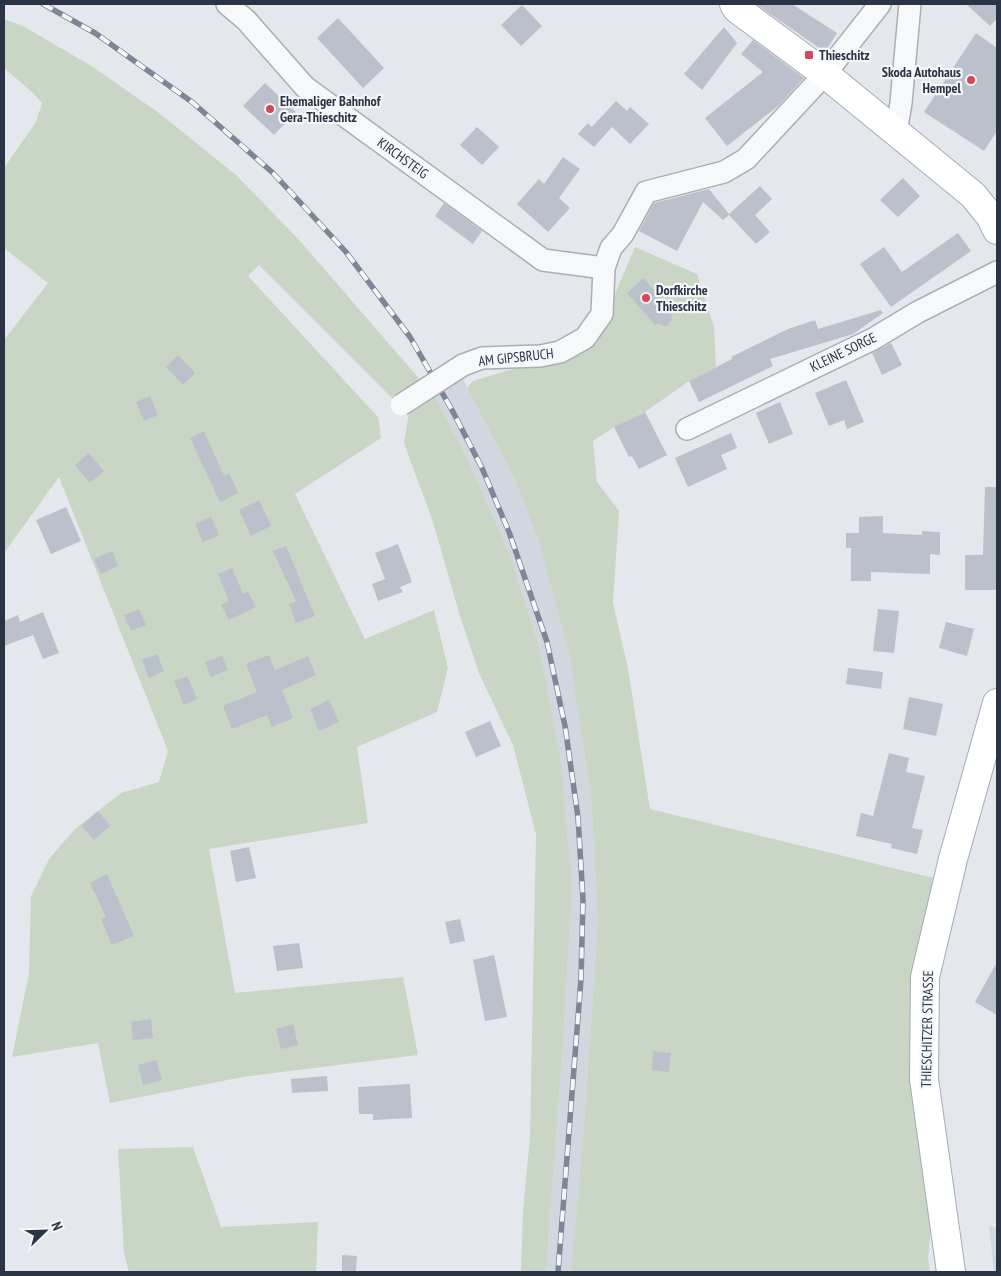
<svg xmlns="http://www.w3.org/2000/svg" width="1001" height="1276" font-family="'PT Sans Narrow',sans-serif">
<rect width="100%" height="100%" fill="#e4e7ec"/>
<g fill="#d2d6de">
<path d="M 462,374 L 467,388 L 515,479 L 539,541 L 569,654 L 591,795 L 598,919 L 584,1126 L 571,1272 L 546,1272 L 564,1027 L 572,886 L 561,762 L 540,650 L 510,554 L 468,460 L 433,392 Z"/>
<path d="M 989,1226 L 997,1228 L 997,1272 L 994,1272 Z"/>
</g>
<g fill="#c9d6c5">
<path d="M 4,19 L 23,26 L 93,67 L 159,113 L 236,175 L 300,241 L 422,382 L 398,404 L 259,265 L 248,276 L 378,417 L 381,438 L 295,494 L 365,639 L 434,610 L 448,668 L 437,712 L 357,747 L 368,823 L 209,849 L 235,993 L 403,977 L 418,1055 L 243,1077 L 110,1103 L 98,1043 L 12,1057 L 29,973 L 31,896 L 49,859 L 75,829 L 121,793 L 159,782 L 168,751 L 59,477 L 4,553 L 4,340 L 48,283 L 4,248 L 4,168 L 36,122 L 42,103 L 33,93 L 4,68 Z"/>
<path d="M 635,247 L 697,274 L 714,327 L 716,367 L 689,381 L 645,412 L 614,427 L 593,441 L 597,482 L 619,511 L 613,603 L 628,669 L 650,809 L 934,878 L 911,1020 L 914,1074 L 932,1215 L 928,1259 L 930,1272 L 571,1272 L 584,1126 L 598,919 L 591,795 L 569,654 L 539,542 L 515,479 L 467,388 L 473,381 L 566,353 L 605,318 Z"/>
<path d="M 433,392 L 468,460 L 510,554 L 540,650 L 561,762 L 572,886 L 564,1027 L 546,1272 L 521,1272 L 523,1210 L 530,1138 L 536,834 L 513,745 L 479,673 L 460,616 L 432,519 L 404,443 L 410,407 Z"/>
<path d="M 193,1147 L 221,1227 L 318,1222 L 316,1272 L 129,1272 L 124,1253 L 118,1149 Z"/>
</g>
<g fill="#bbc0ca">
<path d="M 756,4 L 792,4 L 837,33 L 825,52 Z"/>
<path d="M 966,4 L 997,4 L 997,19 L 990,26 Z"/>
<path d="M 522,5 L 542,26 L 521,46 L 501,25 Z"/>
<path d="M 338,18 L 384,68 L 363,88 L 317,38 Z"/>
<path d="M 724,27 L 737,43 L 702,90 L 684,74 Z"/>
<path d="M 976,33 L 997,48 L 997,131 L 984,151 L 924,112 Z"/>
<path d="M 753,40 L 804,78 L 778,106 L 727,146 L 705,118 L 763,72 L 741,54 Z"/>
<path d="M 265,83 L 296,112 L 274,135 L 243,106 Z"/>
<path d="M 616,101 L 627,111 L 630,107 L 649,124 L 630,144 L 612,127 L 594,147 L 578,134 L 588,123 L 592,127 Z"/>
<path d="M 477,127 L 499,147 L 482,165 L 460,145 Z"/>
<path d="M 563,157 L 580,169 L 559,198 L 570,208 L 548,232 L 517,204 L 539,179 L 544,184 Z"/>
<path d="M 903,178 L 920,196 L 898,217 L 880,200 Z"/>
<path d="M 760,186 L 772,199 L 755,215 L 770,232 L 756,244 L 729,215 L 723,220 L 703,202 L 677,251 L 639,231 L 654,203 L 709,189 L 729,214 Z"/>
<path d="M 444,203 L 482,231 L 473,244 L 435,216 Z"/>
<path d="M 958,233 L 971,251 L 891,307 L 860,264 L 884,247 L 902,272 Z"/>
<path d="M 643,278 L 671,310 L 672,319 L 667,326 L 663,326 L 658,323 L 655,325 L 627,293 Z"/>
<path d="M 881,310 L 883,313 L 853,334 L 770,359 L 773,366 L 699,402 L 689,381 L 732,359 L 731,357 L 788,329 L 815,320 L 818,329 Z"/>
<path d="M 891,343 L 902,365 L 882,375 L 872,353 Z"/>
<path d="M 178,355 L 195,373 L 183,385 L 166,367 Z"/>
<path d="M 846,380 L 864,422 L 847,429 L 844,420 L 829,426 L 815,393 Z"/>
<path d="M 150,396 L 158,415 L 144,421 L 136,402 Z"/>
<path d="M 780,402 L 793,434 L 769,444 L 756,413 Z"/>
<path d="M 645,412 L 667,455 L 639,469 L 632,456 L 629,457 L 614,427 Z"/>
<path d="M 204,431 L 224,476 L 229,473 L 238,493 L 220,502 L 190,438 Z"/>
<path d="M 731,433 L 737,448 L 721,455 L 727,469 L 688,487 L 675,458 Z"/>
<path d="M 89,453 L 104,471 L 90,483 L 75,465 Z"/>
<path d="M 985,487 L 997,487 L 997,590 L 965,590 L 965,555 L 983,555 Z"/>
<path d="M 259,500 L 271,526 L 251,536 L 239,510 Z"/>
<path d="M 66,507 L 81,541 L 51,554 L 36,520 Z"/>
<path d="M 883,516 L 883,533 L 922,535 L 922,531 L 940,532 L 940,555 L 930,554 L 930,574 L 871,572 L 871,581 L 851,581 L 851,548 L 846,548 L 846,533 L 859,533 L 859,517 Z"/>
<path d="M 211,517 L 219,535 L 203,542 L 195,524 Z"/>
<path d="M 398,544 L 412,582 L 400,587 L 403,592 L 378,601 L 372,584 L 385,579 L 375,553 Z"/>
<path d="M 286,546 L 315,616 L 296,623 L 289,604 L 296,601 L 273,551 Z"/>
<path d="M 112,551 L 118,566 L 101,574 L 94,559 Z"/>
<path d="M 232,568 L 243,594 L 248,592 L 256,607 L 229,620 L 221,605 L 229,601 L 218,574 Z"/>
<path d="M 139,609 L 146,625 L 131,631 L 124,615 Z"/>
<path d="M 878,609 L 899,611 L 894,653 L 873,651 Z"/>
<path d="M 43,612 L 59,653 L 43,659 L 33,635 L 4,646 L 4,621 L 18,615 L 20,622 Z"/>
<path d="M 946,622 L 974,629 L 967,656 L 939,648 Z"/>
<path d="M 157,654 L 164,671 L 149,678 L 142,660 Z"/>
<path d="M 269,655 L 275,670 L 308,656 L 316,675 L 282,690 L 293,718 L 272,727 L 267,715 L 232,729 L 223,706 L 257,692 L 246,664 Z"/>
<path d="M 222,656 L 228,670 L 211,677 L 205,662 Z"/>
<path d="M 848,668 L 883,672 L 881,689 L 846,684 Z"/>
<path d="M 187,676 L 197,699 L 184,705 L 174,681 Z"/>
<path d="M 909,697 L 943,704 L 936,736 L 903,729 Z"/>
<path d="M 329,700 L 339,722 L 319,731 L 310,709 Z"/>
<path d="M 490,721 L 501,746 L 476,757 L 465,732 Z"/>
<path d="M 889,753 L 909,758 L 906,772 L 925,776 L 912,828 L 923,830 L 917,854 L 891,848 L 892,844 L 856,836 L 861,813 L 873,816 Z"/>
<path d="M 98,811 L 110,826 L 94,840 L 81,826 Z"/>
<path d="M 249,847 L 256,878 L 236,882 L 230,851 Z"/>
<path d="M 107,874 L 134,936 L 112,945 L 101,919 L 106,917 L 90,883 Z"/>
<path d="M 460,919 L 465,941 L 450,944 L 445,922 Z"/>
<path d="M 299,943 L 303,968 L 277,971 L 273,946 Z"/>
<path d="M 494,955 L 507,1017 L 485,1021 L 473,960 Z"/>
<path d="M 997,962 L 997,1015 L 975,1002 Z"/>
<path d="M 151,1019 L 153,1038 L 133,1040 L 131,1022 Z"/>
<path d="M 293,1024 L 298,1045 L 281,1049 L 276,1029 Z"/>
<path d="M 653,1051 L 671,1053 L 669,1072 L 652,1070 Z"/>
<path d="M 156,1060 L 162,1080 L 143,1085 L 138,1065 Z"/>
<path d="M 327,1076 L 328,1091 L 292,1093 L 291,1079 Z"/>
<path d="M 410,1084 L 412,1118 L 373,1120 L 373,1114 L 359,1114 L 358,1087 Z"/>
<path d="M 342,1255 L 357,1256 L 356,1272 L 342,1272 Z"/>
</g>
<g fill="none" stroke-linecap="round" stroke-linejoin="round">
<defs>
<g id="minor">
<path d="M 227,4 L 246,20 L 305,87 L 543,260 L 604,268"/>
<path d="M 896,132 L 901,103 L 910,4"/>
<path d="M 463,365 L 482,358 L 540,356 L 560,352 L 585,338 L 602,314 L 604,268 L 611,248 L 623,234 L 646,192 L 724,172 L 746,159 L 825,74 L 880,4"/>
<path d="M 687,429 L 873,339 L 918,312 L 997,272"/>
</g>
<g id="major">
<path d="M 734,4 L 737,9 L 825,74 L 973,195 L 990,216 L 997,230"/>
<path d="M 951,1272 L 924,1079 L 925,977 L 953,859 L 997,703"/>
</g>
</defs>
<use href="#minor" stroke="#a9aeb7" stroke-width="24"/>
<use href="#major" stroke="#a3abb8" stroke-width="30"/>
<use href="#minor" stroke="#f7f8fa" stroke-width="21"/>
<use href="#major" stroke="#fff" stroke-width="28"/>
<defs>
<path id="rail" d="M 43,4 L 95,33 L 192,102 L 273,173 L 346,252 L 410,337 L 452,410 L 482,468 L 509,532 L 547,642 L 565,726 L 578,817 L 583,900 L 581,979 L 558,1272"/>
</defs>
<use href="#rail" stroke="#7d8696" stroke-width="5.5"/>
<use href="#rail" stroke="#f4f6f9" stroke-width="4" stroke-dasharray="11" stroke-linecap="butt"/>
<defs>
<path id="minor-bridge" d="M 401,405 L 463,365"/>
</defs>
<use href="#minor-bridge" stroke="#a9aeb7" stroke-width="24" stroke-linecap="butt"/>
<use href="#minor-bridge" stroke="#f7f8fa" stroke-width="21"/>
</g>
<g fill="#d1495b" stroke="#f4f6f9" stroke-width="2">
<rect x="804" y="50" width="10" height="10" rx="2.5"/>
<circle cx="971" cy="80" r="5"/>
<circle cx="270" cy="109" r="5"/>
<circle cx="646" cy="298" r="5"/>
</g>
<g text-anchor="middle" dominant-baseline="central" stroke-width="4.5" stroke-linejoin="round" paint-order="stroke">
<g font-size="14" font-weight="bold" fill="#2b3445" stroke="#f4f6f9" text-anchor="start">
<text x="819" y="55">Thieschitz</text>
<text x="961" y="72" text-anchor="end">Skoda Autohaus<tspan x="961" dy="16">Hempel</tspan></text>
<text x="280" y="101">Ehemaliger Bahnhof<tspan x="280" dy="16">Gera-Thieschitz</tspan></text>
<text x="656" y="290">Dorfkirche<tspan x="656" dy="16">Thieschitz</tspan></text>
</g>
<g font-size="14" fill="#2b3445" stroke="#f4f6f9">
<text transform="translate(403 158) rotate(36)">KIRCHSTEIG</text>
<text transform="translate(843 352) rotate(-26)">KLEINE SORGE</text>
<text transform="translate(516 357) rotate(-6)">AM GIPSBRUCH</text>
<text transform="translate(927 1029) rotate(-89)">THIESCHITZER STRASSE</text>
</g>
</g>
<rect width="1001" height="1276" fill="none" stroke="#2b3445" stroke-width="10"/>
<g transform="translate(45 1231) rotate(67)" stroke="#f4f6f9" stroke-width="4" paint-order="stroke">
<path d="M0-4L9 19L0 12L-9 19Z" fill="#2b3445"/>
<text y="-8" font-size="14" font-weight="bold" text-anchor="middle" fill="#2b3445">N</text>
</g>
</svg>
